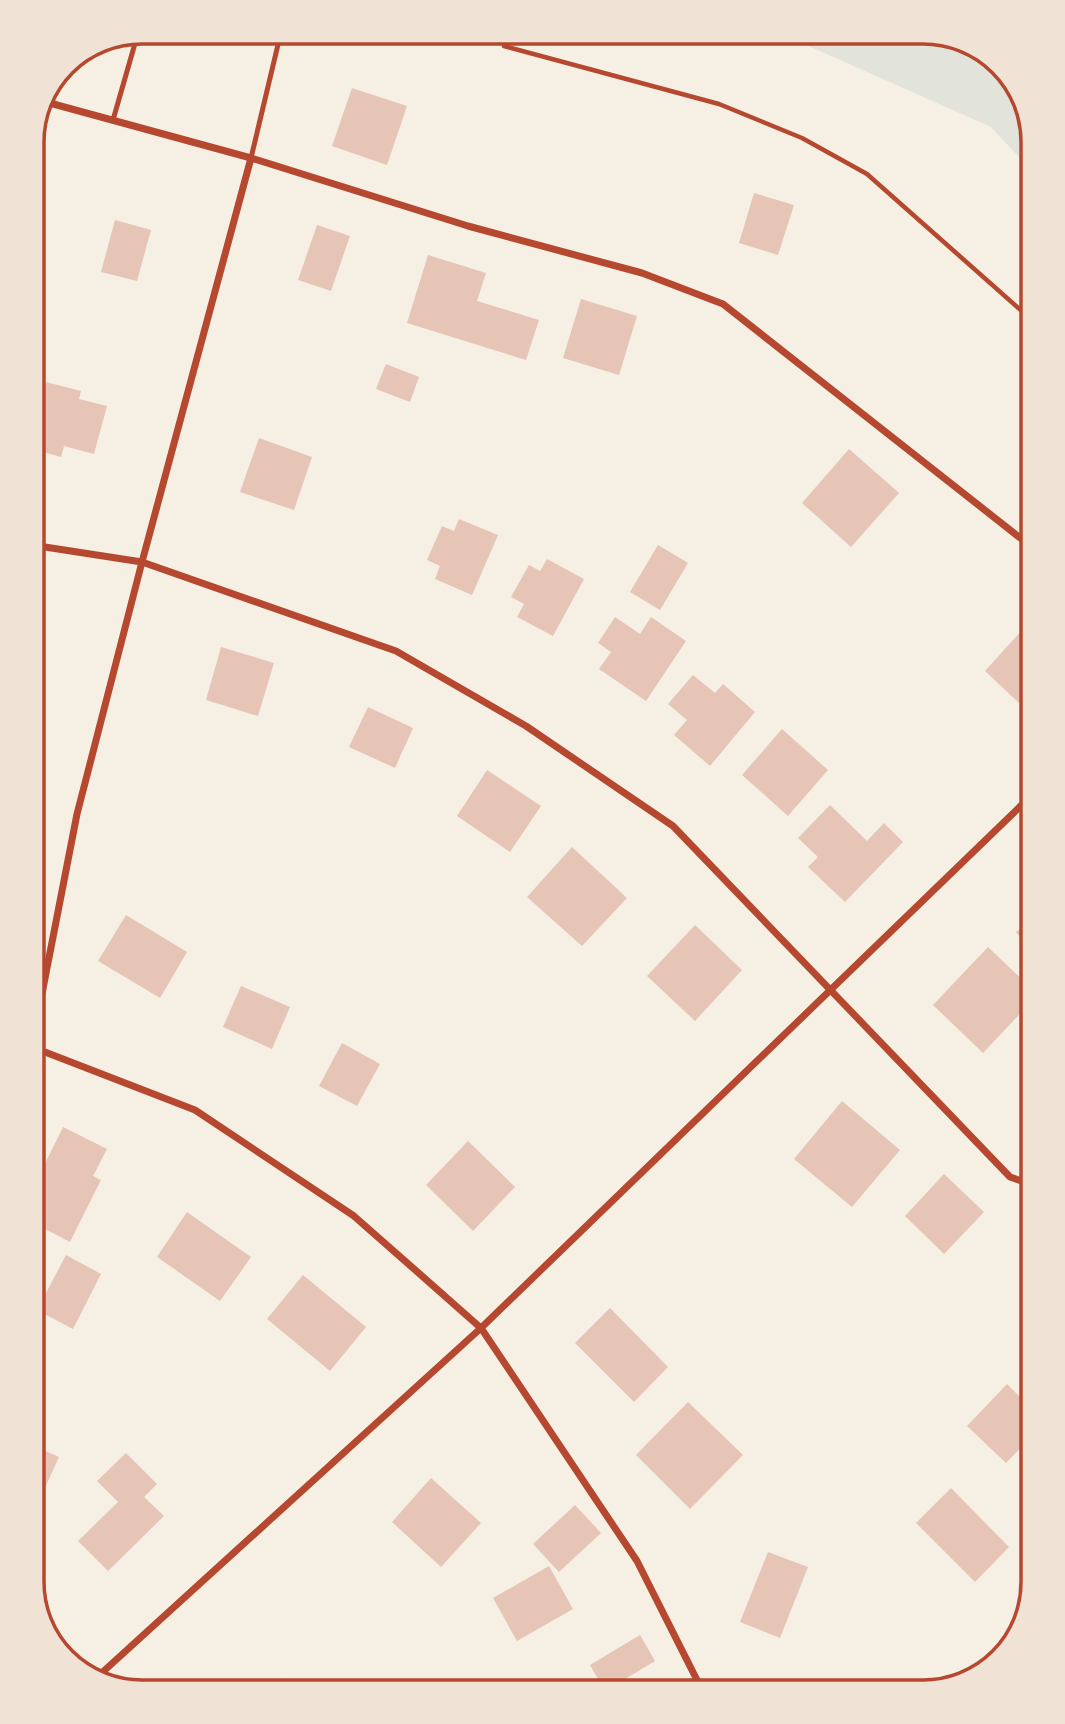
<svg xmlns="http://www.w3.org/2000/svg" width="1065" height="1724" font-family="'Golos Text',sans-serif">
<rect width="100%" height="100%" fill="#f6efe4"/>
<path fill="#e2e4dc" d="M 777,32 L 931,32 L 984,50 L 1022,92 L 1033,142 L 1033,172 L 991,127 Z"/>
<g fill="#e6c5b7">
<path d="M 352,88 L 407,106 L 387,165 L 332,146 Z"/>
<path d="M 754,193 L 794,205 L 778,255 L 739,243 Z"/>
<path d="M 115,220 L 151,230 L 137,281 L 101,272 Z"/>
<path d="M 317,225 L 350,236 L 331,291 L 298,280 Z"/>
<path d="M 428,255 L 486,273 L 477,301 L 539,320 L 526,360 L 407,323 Z"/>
<path d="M 581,299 L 637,316 L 619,375 L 563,358 Z"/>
<path d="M 386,364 L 419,377 L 410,402 L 376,389 Z"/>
<path d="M 46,382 L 81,391 L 79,399 L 107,406 L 94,454 L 64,446 L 61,457 L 32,449 L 32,436 Z"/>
<path d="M 259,438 L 312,457 L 294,510 L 240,492 Z"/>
<path d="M 849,449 L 899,493 L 851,547 L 802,503 Z"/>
<path d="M 459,519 L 498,535 L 472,595 L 435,579 L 440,566 L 427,560 L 442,526 L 454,531 Z"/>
<path d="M 658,545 L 688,563 L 660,610 L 630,592 Z"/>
<path d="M 547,559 L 584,579 L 553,636 L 517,617 L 524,604 L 511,597 L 529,565 L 540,571 Z"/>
<path d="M 615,617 L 640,634 L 651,617 L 686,641 L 646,701 L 599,669 L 611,652 L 598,643 Z"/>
<path d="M 1033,618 L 1033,687 L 1019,703 L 985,671 Z"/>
<path d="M 221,647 L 274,663 L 258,716 L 206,700 Z"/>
<path d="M 693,675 L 715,693 L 723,684 L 755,712 L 710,766 L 674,735 L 687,720 L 668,704 Z"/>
<path d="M 368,707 L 413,728 L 395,768 L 349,747 Z"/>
<path d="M 782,729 L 828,770 L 788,816 L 742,775 Z"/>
<path d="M 487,770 L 541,806 L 510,852 L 457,816 Z"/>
<path d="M 830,805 L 867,841 L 884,823 L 903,842 L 845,902 L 808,867 L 818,857 L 798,838 Z"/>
<path d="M 572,847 L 627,898 L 582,946 L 527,897 Z"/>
<path d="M 1033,905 L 1033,953 L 1016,932 L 1031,920 L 1025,912 Z"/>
<path d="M 126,915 L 187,952 L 160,998 L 98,961 Z"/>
<path d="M 695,925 L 742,970 L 695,1021 L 647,976 Z"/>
<path d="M 988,947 L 1033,990 L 1033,1000 L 983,1053 L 933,1005 Z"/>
<path d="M 241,986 L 290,1007 L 272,1049 L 223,1027 Z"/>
<path d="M 342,1043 L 380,1064 L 357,1106 L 319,1086 Z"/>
<path d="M 842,1101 L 900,1150 L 852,1207 L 794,1159 Z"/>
<path d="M 63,1127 L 107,1149 L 93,1176 L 101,1180 L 70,1242 L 32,1222 L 32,1190 Z"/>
<path d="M 468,1141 L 515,1187 L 473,1231 L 426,1185 Z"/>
<path d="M 944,1174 L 984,1212 L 944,1254 L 905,1216 Z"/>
<path d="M 187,1212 L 251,1257 L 220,1301 L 157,1257 Z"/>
<path d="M 66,1255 L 101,1274 L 73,1329 L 37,1310 Z"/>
<path d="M 303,1275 L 366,1327 L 330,1371 L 267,1319 Z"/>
<path d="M 610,1308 L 668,1367 L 634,1402 L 575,1343 Z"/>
<path d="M 1007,1384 L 1033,1410 L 1033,1435 L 1006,1463 L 967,1426 Z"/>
<path d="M 688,1402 L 743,1455 L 690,1509 L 636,1455 Z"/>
<path d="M 32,1445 L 59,1457 L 38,1503 L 32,1500 Z"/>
<path d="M 126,1453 L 157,1484 L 144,1497 L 164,1516 L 108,1571 L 78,1541 L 118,1502 L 97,1481 Z"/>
<path d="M 431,1478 L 481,1523 L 441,1567 L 392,1522 Z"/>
<path d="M 951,1488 L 1009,1547 L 975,1582 L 916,1523 Z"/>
<path d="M 575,1505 L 601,1533 L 559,1572 L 533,1544 Z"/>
<path d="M 768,1552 L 808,1567 L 780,1638 L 740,1622 Z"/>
<path d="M 549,1566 L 573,1609 L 517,1641 L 493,1598 Z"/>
<path d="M 640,1635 L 655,1661 L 605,1691 L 590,1665 Z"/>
<path d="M 281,1678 L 298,1692 L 268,1692 Z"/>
</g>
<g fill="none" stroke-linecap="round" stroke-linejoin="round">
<path stroke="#b5482f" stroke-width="4.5" d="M 504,46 L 719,104 L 802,138 L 867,174 L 1033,321"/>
<g stroke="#b5482f" stroke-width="5">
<path d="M 409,32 L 490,42"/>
<path d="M 113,120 L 138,33"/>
<path d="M 251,158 L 281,32"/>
</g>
<g stroke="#b5482f" stroke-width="7">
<path d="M 46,102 L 251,158 L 468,226 L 642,273 L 723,304 L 1033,548"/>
<path d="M 32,545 L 142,562 L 396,651 L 526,726 L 673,826 L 1010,1177 L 1030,1184 L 1033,1182"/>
<path d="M 32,1045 L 77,814 L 142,562 L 251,158"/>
<path d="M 32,1047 L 195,1110 L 354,1216 L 481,1328 L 637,1561 L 703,1692"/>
<path d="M 66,1657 L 89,1677"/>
<path d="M 95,1679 L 481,1328 L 1033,794"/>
</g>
</g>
<path d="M0 0H1065V1724H0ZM142 44H923A98 98 0 0 1 1021 142V1582A98 98 0 0 1 923 1680H142A98 98 0 0 1 44 1582V142A98 98 0 0 1 142 44Z" fill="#f1e2d6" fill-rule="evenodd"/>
<path fill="none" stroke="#b5482f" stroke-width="3.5" d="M142 44H923A98 98 0 0 1 1021 142V1582A98 98 0 0 1 923 1680H142A98 98 0 0 1 44 1582V142A98 98 0 0 1 142 44Z"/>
</svg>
